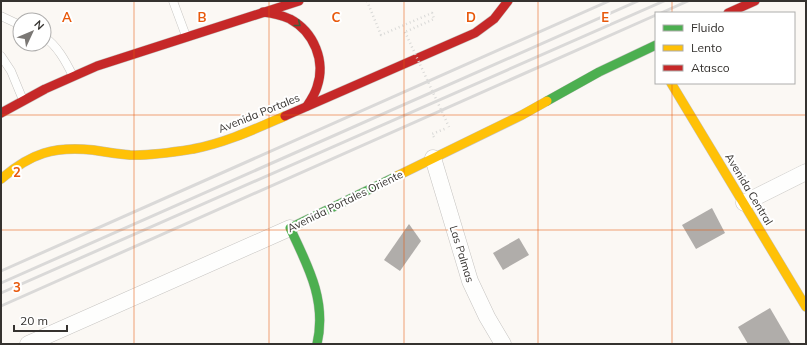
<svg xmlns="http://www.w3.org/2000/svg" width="807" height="345" font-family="Mulish,sans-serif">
<rect width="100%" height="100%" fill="#fbf8f4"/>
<g fill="#b0adaa">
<path d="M 712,208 L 725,233 L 696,249 L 682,225 Z"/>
<path d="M 409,224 L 421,241 L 400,271 L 384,260 Z"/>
<path d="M 519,238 L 529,255 L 503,270 L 493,253 Z"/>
<path d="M 770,308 L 791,344 L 748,344 L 738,327 Z"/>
</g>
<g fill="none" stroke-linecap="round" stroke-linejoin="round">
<defs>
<g id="lane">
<path d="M 173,1 L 186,36"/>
<path d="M 1,16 L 20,25"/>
<path d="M 44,37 C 57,45 66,62 73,76"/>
<path d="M 1,56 L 11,71 L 23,100"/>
</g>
<g id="street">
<path d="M 433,158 L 470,281 L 487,317 L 503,344"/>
<path d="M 744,203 L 806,172"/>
<path d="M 28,344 L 290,228"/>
</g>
<g id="fast">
<path d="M 547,101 L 599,72 L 656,45"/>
<path d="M 317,344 C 327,301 308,266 290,228 L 397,176"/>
</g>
<g id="slow">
<path d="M 671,83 L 806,307"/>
<path d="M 397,176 L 522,115 L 547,101"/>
<path d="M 1,179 C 31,153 54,146 93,150 C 105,152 117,154 130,155 C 149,156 174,152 193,149 C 225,143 255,129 285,116"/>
</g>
<g id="jam">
<path d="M 263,12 C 272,13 281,15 290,19 C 314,32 326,61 317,87 C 315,94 311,100 307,106"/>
<path d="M 728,13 L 755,1"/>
<path d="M 1,113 L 45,89 L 97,66 L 299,1"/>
<path d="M 285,116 L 475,33 L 494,19 L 508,1"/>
</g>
</defs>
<use href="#lane" stroke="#c5c3c0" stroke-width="9"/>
<use href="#street" stroke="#c5c3c0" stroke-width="17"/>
<use href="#fast" stroke="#c5c3c0" stroke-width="10"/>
<use href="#slow" stroke="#c5c3c0" stroke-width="10"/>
<use href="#jam" stroke="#c5c3c0" stroke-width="10"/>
<g stroke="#d9d9d7" stroke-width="2.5" stroke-dasharray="1 3" stroke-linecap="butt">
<path d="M 367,1 L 381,35 L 432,13 L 434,19 L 405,32"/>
<path d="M 434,137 L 432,134 L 447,128"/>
</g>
<use href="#lane" stroke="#fefefd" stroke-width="8"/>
<use href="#street" stroke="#fefefd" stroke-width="16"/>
<use href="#fast" stroke="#4caf50" stroke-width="9"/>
<use href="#slow" stroke="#ffc107" stroke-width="9"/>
<use href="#jam" stroke="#c62828" stroke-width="9"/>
<g stroke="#dad9d8" stroke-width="3">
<path d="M 661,13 L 688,1"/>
<path d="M 1,271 L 609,1"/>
<path d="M 1,283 L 638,1"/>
<path d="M 1,293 L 664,1"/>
<path d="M 1,306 L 656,15"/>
</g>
<path stroke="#d9d9d7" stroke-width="2.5" stroke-dasharray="1 3" stroke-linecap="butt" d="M 405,32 L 449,127"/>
</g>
<defs><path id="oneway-chevron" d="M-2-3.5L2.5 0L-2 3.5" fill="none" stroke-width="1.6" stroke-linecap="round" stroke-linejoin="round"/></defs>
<use stroke="#3d5e3b" href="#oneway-chevron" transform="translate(298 24) rotate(39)"/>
<path fill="none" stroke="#e8590c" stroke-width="1" stroke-opacity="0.55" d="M 134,1 L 134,344M 269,1 L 269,344M 404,1 L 404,344M 538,1 L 538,344M 672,1 L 672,13M 672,83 L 672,344M 1,115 L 806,115M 1,230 L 806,230"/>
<g text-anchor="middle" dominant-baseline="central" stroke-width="4" stroke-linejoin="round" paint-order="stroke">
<g font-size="11" fill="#35322f" stroke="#fff">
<text transform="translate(259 113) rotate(-22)">Avenida Portales</text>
<text transform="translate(749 189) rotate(59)">Avenida Central</text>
<text transform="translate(345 201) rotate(-26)">Avenida Portales Oriente</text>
<text transform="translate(462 254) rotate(73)">Las Palmas</text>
</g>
</g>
<g font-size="13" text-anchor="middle" font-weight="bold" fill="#e8590c" stroke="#fff" stroke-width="4" stroke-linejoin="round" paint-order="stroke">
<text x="67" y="22">A</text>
<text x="202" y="22">B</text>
<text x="336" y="22">C</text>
<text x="471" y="22">D</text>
<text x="605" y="22">E</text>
<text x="17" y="177">2</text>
<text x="17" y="292">3</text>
</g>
<rect width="807" height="345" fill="none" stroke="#35322f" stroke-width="4"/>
<rect x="655" y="12" width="140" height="72" fill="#ffffff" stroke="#aeadac"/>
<rect x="663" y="25" width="20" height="6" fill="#4caf50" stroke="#aeadac"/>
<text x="691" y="32" font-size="12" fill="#35322f">Fluido</text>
<rect x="663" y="45" width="20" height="6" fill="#ffc107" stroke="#aeadac"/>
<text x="691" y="52" font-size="12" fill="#35322f">Lento</text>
<rect x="663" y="65" width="20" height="6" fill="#c62828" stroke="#aeadac"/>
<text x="691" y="72" font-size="12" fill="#35322f">Atasco</text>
<g transform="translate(32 32) rotate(46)"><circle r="19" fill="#ffffff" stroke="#aeadac"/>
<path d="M0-3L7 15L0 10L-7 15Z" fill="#7a7774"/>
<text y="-6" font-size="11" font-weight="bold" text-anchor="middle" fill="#35322f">N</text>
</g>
<path d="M14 325v6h53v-6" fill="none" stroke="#35322f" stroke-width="2"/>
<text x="20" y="325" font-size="12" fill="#35322f" stroke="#ffffff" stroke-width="3" paint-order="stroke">20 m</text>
</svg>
